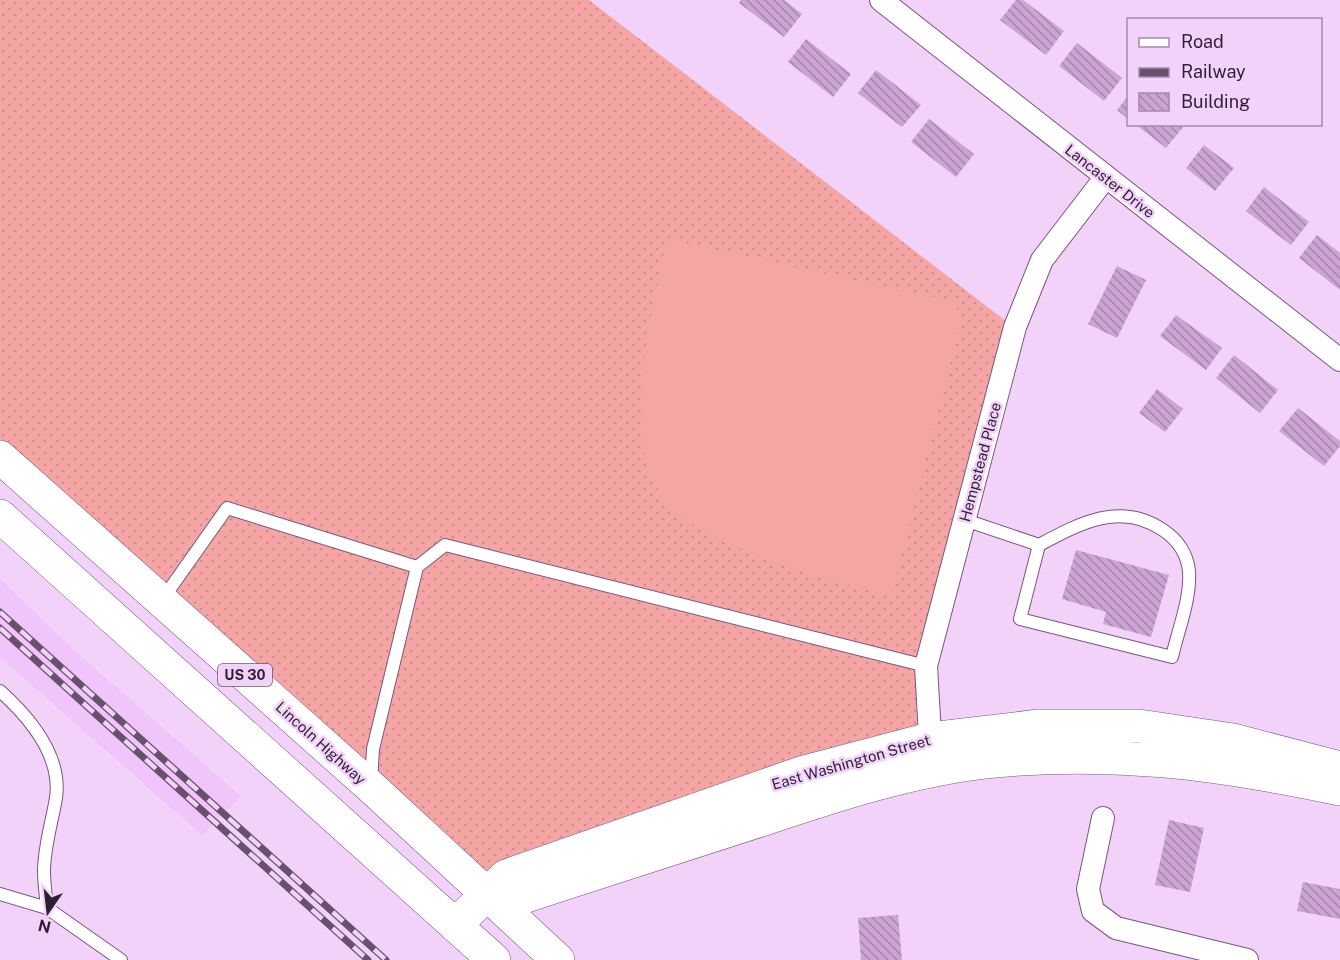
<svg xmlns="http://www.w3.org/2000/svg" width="1340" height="960" font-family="'Public Sans',sans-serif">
<defs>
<pattern id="grass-dots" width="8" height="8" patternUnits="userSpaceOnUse" patternTransform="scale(1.5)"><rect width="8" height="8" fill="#f5a5a4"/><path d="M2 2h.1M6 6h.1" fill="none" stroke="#d28e8e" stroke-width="1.8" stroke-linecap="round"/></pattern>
<pattern id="building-back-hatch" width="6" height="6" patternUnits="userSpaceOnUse" patternTransform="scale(1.5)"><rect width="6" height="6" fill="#cca4d4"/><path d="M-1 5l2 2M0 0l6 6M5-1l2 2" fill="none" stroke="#a685ad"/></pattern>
</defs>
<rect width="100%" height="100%" fill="#f3d2fa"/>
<path fill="#f2c4fc" d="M 0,579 L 69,646 L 241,796 L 202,835 L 0,657 Z"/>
<path fill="url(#grass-dots)" d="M 0,0 L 589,0 L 1007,322 L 916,670 L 917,729 L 490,883 L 0,447 Z"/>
<path fill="#f5a5a4" d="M 667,239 L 952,301 L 962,317 L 891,597 C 829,579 718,552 672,508 C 615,454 652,308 667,239 Z"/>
<g fill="url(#building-back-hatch)">
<path d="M 741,0 L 784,0 L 802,14 L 784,37 L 739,3 Z"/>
<path d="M 1016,0 L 1023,0 L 1064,31 L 1046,55 L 1000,20 Z"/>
<path d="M 806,39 L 851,74 L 833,97 L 788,62 Z"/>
<path d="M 1077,43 L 1122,78 L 1104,101 L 1059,66 Z"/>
<path d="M 876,70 L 921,105 L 902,127 L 858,93 Z"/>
<path d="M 1128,96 L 1128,119 L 1117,110 Z"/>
<path d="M 929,119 L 974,154 L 956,177 L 911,142 Z"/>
<path d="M 1135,124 L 1182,124 L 1184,126 L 1166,148 Z"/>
<path d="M 1204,145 L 1234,168 L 1215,191 L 1186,168 Z"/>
<path d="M 1264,187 L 1309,222 L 1291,245 L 1246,211 Z"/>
<path d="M 1317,235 L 1340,253 L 1340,290 L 1299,258 Z"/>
<path d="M 1117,266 L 1146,280 L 1117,338 L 1088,324 Z"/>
<path d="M 1176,315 L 1222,348 L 1206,370 L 1160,336 Z"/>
<path d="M 1234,355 L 1278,390 L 1260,413 L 1216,378 Z"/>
<path d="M 1157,389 L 1183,409 L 1165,432 L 1139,413 Z"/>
<path d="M 1298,408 L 1340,441 L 1340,446 L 1324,466 L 1279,431 Z"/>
<path d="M 1076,550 L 1169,575 L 1151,637 L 1103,624 L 1106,612 L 1062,599 Z"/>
<path d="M 1169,820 L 1204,828 L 1190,892 L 1155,885 Z"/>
<path d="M 1303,882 L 1340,889 L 1340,919 L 1297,911 Z"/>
<path d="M 898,915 L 902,960 L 861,960 L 858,918 Z"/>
</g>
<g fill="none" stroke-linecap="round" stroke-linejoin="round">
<defs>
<g id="lane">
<path d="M 965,520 L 1039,545 L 1020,619 L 1172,657 C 1178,630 1191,599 1189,571 C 1187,553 1178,540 1163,530 C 1121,501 1080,523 1039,545"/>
<path d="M 162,600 L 227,508 L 417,567"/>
<path d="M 0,691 C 29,717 62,756 56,798 C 52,822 44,847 44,871 C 44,883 46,896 47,908"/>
<path d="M 371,782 L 373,749 L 417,567 L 445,545 L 926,666"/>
<path d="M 0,894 L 47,908 L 121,960"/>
</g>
<g id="street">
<path d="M 881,0 L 1340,360"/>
<path d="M 931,753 L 926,666 L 1015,327 L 1042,260 L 1105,178"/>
<path d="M 1103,818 L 1088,889 L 1093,911 L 1116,928 L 1247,960"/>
</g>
<g id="secondary">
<path d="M 487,896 L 514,900 C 596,873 678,847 761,820 C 833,796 908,771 984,762 C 1112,749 1216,763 1340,789"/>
<path d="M 455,925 L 506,876 L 801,773 L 930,739 L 1039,726 L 1139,726 L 1233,740 L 1340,768"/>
</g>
<g id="primary">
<path d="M 0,457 L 371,787 L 558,960"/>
<path d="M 0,516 L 494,960"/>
</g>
</defs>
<use href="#lane" stroke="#7a5682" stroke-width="14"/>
<use href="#street" stroke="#7a5682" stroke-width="24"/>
<use href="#secondary" stroke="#7a5682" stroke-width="34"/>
<use href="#primary" stroke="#7a5682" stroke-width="34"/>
<use href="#lane" stroke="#fff" stroke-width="12"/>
<use href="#street" stroke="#fff" stroke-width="22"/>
<use href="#secondary" stroke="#fff" stroke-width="33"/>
<use href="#primary" stroke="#fff" stroke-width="33"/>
<defs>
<g id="rail">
<path d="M 0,612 L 386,960"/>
<path d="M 0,628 L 368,960"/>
</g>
</defs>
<use href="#rail" stroke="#66526b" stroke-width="7"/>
<use href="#rail" stroke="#f3d2fa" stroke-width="4.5" stroke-dasharray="14" stroke-linecap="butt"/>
</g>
<g text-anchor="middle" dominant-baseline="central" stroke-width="5" stroke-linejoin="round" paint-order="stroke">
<rect fill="#f3d2fa" stroke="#69556e" stroke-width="1.5" x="218" y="664" width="54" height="22" rx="4.5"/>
<g font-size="14" font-weight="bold" fill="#2e1f32">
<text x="245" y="675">US 30</text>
</g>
<g font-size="15" fill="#2e1f32" stroke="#f3d2fa">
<text transform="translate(1110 181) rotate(38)">Lancaster Drive</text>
<text transform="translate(980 462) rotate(-75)">Hempstead Place</text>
<text transform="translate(321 743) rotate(42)">Lincoln Highway</text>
<text transform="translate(851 762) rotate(-16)">East Washington Street</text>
</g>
</g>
<rect x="1127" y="18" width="195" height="108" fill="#f3d2fa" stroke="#a48aaa" stroke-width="1.5"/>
<rect x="1139" y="38" width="30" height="9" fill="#ffffff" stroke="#a48aaa" stroke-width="1.5"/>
<text x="1181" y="48" font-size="18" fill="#2e1f32">Road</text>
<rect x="1139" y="68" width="30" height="9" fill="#66526b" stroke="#a48aaa" stroke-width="1.5"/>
<text x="1181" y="78" font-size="18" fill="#2e1f32">Railway</text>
<rect x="1139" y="93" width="30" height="18" fill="url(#building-back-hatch)" stroke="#a48aaa" stroke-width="1.5"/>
<text x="1181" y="108" font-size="18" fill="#2e1f32">Building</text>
<g transform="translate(48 912) rotate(194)" stroke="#f3d2fa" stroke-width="4.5" paint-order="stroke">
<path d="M0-4.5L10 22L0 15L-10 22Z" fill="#2e1f32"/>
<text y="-9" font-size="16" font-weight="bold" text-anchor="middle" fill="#2e1f32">N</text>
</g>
</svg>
